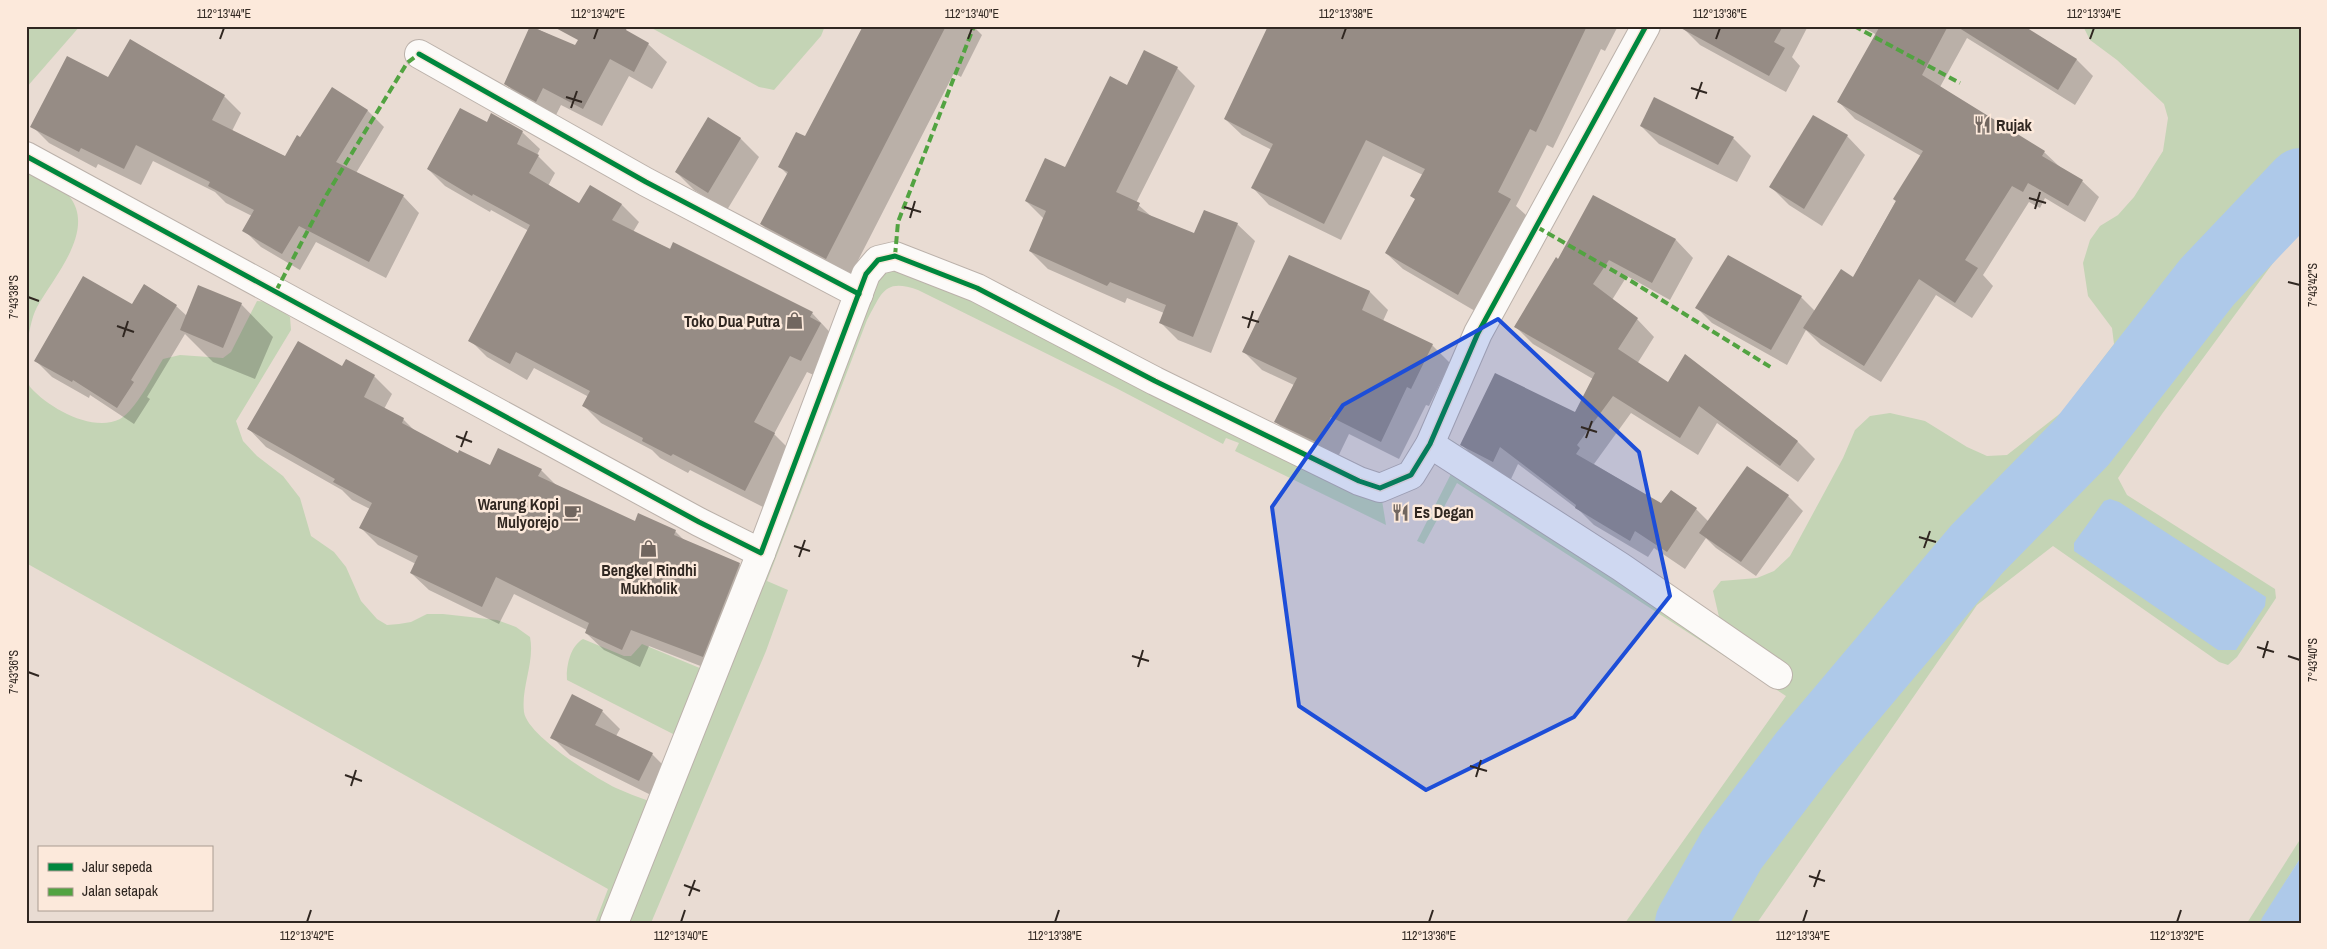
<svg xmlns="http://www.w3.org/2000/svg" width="2327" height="949" font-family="'Archivo Narrow',sans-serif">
<rect width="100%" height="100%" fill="#e9dcd3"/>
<g fill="#c4d4b5">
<path d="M 26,26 L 80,26 L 26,88 Z"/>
<path d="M 648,26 L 825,26 L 821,36 L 774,90 L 759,87 Z"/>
<path d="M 2083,26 L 2301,26 L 2301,225 L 2162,414 L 2118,478 L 2127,495 L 2275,589 L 2276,598 L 2237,657 L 2228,665 L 2219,662 L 2053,546 L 1977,605 L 1757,923 L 1625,923 L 1786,696 L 1457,483 L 1424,544 L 1417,541 L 1457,462 L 1436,430 L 1661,577 L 1720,621 L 1713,591 L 1721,581 L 1757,578 L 1774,571 L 1790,556 L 1843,458 L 1855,430 L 1870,416 L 1890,413 L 1925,421 L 1967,447 L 1987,456 L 2007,455 L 2062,412 L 2114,344 L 2112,328 L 2088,296 L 2083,263 L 2090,240 L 2100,226 L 2118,215 L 2134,197 L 2163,151 L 2168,118 L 2164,104 L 2117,60 L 2090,40 Z"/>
<path d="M 26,171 C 39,178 60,185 69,196 C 97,230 53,278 37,307 C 31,318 29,335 26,348 Z"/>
<path d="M 895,256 L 1380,488 L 1386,525 L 1235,451 L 1239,443 L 1226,438 L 1223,444 L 1116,388 L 918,290 C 884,278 882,293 867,320 L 767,581 L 788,590 L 766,651 L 651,923 L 595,923 L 608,889 L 26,563 L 26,374 C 27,378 28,385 31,388 C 49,408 93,433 120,419 C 136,410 153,375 163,359 L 180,355 L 223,358 L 231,352 L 257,301 L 270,302 L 290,317 L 291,330 L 236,421 L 243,441 L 257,456 L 283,476 L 300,498 L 311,536 L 334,552 L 346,567 L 361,601 L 377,619 L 387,625 L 399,624 L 411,622 L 427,614 L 443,614 L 497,620 L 516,627 L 530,637 C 535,662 521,687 524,712 C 527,735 595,778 616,788 C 627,793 638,797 649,801 L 675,735 L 567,680 C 566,667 570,646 583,639 L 624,656 L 631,656 L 642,644 L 702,669 L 855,306 Z"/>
<path d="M 2301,838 L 2301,857 L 2260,923 L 2247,923 Z"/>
</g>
<g fill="#aec9e9">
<path d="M 2110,499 L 2119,502 L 2266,597 L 2265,606 L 2236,650 L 2218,650 L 2074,551 L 2074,543 L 2104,501 Z"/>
<path d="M 2301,857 L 2301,923 L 2260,923 L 2262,918 Z"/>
</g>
<g fill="#0003">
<path d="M 531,26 L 575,47 L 616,26 L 648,44 L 667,62 L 652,89 L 629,76 L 602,126 L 561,105 L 554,119 L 524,102 L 506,84 Z"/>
<path d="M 858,26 L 973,26 L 982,35 L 961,77 L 954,73 L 848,280 L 783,246 L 761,224 L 788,175 L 780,167 L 805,138 L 863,29 Z"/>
<path d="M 1439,26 L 1618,26 L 1605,51 L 1601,49 L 1553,148 L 1547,145 L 1516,206 L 1527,216 L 1475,311 L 1403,269 L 1386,253 L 1416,200 L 1423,175 L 1383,156 L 1341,240 L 1269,205 L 1253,188 L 1272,150 L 1242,135 L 1225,119 Z"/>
<path d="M 1685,26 L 1808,26 L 1792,57 L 1800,66 L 1786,92 L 1700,45 L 1684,29 Z"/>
<path d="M 1861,26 L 2030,26 L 2028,30 L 2077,60 L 2093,76 L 2075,105 L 1967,38 L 1940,87 L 2044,152 L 2061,168 L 2082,181 L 2099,197 L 2085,222 L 2045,198 L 2040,208 L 2029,202 L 1983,275 L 1993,286 L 1972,318 L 1936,295 L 1881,382 L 1821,345 L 1806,330 L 1787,365 L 1712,323 L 1697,308 L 1801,297 L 1815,311 L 1853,278 L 1921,156 L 1855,119 L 1839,102 L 1877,35 Z"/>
<path d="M 1177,68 L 1195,86 L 1136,203 L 1152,217 L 1195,235 L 1237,224 L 1255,241 L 1211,353 L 1178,340 L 1160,322 L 1164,313 L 1127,298 L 1125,303 L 1048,269 L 1030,251 L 1044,219 L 1026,201 L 1065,169 L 1128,87 Z"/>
<path d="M 108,78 L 224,96 L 241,113 L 232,131 L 286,157 L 301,139 L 332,89 L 368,111 L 384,127 L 356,173 L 403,196 L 419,213 L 386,278 L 316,242 L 300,270 L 261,247 L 244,230 L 252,216 L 226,203 L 215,192 L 153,161 L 141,185 L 98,164 L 96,168 L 49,143 L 32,126 Z"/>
<path d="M 1654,99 L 1733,138 L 1751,156 L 1737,182 L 1659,144 L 1641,126 Z"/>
<path d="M 708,119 L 741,139 L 759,157 L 727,210 L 694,190 L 676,172 Z"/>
<path d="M 487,124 L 522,132 L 540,149 L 537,155 L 555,173 L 548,186 L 580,205 L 591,187 L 622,205 L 639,222 L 633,232 L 812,313 L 838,341 L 818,377 L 807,372 L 774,434 L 791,451 L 763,507 L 690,470 L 688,473 L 660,458 L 652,450 L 601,423 L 584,406 L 589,397 L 534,368 L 527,380 L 487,357 L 470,340 L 529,231 L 491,210 L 490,212 L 445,186 L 428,169 Z"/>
<path d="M 1847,136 L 1865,155 L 1822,226 L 1789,205 L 1771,187 Z"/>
<path d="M 1593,197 L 1676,240 L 1693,258 L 1670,300 L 1627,276 L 1612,300 L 1637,319 L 1654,337 L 1637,364 L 1668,384 L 1685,356 L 1798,442 L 1815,459 L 1798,482 L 1717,423 L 1698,455 L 1631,413 L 1594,464 L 1662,505 L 1671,491 L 1696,509 L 1709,522 L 1788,496 L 1803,511 L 1756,576 L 1716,548 L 1706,538 L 1685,569 L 1654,548 L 1648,557 L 1594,525 L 1580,511 L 1518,464 L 1511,479 L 1480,463 L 1462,445 L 1575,413 L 1593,379 L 1533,344 L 1515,326 L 1558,260 Z"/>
<path d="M 1289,257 L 1370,292 L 1388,310 L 1383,321 L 1432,345 L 1450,363 L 1429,406 L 1426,405 L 1399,459 L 1349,434 L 1336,461 L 1294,440 L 1276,422 L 1294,385 L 1262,370 L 1244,352 Z"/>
<path d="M 241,304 L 273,337 L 255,379 L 213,362 L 185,334 L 147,397 L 150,399 L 134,424 L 90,395 L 89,398 L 52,377 L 35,360 L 132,306 L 176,306 L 187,316 Z"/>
<path d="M 343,368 L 374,376 L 392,394 L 384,409 L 403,419 L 417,433 L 458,455 L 490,467 L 541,470 L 557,486 L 635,523 L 675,531 L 686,542 L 739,564 L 757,582 L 721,674 L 649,646 L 640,667 L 604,650 L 586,633 L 587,630 L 514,594 L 499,624 L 429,590 L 411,573 L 416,564 L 378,545 L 361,528 L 370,509 L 352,500 L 342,490 L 266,447 L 249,429 Z"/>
<path d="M 602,711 L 620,729 L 616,736 L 652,754 L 670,772 L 657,798 L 570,755 L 552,737 Z"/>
</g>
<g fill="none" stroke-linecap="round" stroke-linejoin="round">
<path stroke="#aec9e9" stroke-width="70" d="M 1690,923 L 1732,849 L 1805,753 L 1977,549 L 2082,442 L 2207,282 L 2301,183"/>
</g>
<g fill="#968c85">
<path d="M 530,26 L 575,45 L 578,40 L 552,26 L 628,26 L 626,30 L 649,43 L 634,72 L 610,59 L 583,109 L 543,88 L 536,102 L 504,84 Z"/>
<path d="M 863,26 L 946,26 L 826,259 L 760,224 L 788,172 L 778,167 L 796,132 L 805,136 Z"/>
<path d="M 1268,26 L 1587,26 L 1536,132 L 1530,129 L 1498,192 L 1511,199 L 1458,295 L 1385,253 L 1415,199 L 1410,196 L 1425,169 L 1366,140 L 1324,224 L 1251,188 L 1273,144 L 1224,119 Z"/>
<path d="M 1677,26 L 1783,26 L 1774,42 L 1785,48 L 1769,76 Z"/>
<path d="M 1880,26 L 1948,26 L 1922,75 L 2045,151 L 2042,156 L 2083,180 L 2068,206 L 2028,183 L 2023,192 L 2012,186 L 1965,260 L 1978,268 L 1955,303 L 1919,279 L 1864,366 L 1803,328 L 1841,269 L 1853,277 L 1896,201 L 1893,199 L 1923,151 L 1837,102 Z"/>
<path d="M 1956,26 L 2024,26 L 2077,59 L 2058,90 Z"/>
<path d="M 130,39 L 225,95 L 212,120 L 285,156 L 297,135 L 300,137 L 332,87 L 368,110 L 336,162 L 404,195 L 369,262 L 299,226 L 282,254 L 242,231 L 254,210 L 208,186 L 210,182 L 136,145 L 124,169 L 81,148 L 79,152 L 30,127 L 67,56 L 108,77 Z"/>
<path d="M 1144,50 L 1178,67 L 1116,192 L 1140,203 L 1137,210 L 1194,233 L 1204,210 L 1238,223 L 1193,337 L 1159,323 L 1166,305 L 1110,282 L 1107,286 L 1029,251 L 1046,211 L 1025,201 L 1045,158 L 1065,167 L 1110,76 L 1127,85 Z"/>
<path d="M 1654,97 L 1734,137 L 1718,165 L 1640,126 Z"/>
<path d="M 460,108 L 487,122 L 491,113 L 523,131 L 517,144 L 539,155 L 529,173 L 579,203 L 590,185 L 622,204 L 612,220 L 670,249 L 673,242 L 813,312 L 810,317 L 821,323 L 801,361 L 790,356 L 754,422 L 775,433 L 745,491 L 673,454 L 671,456 L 642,441 L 643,438 L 582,406 L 590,391 L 516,352 L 510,364 L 468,341 L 530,225 L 473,194 L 472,196 L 427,169 Z"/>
<path d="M 1813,115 L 1848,135 L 1804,209 L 1769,187 Z"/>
<path d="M 708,117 L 741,138 L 708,193 L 675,172 Z"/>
<path d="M 1593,195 L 1676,239 L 1652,283 L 1609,260 L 1593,284 L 1638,318 L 1618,349 L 1668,382 L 1685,354 L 1798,441 L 1780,466 L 1699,406 L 1680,438 L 1613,396 L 1577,445 L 1580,448 L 1576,454 L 1661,503 L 1671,490 L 1697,508 L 1667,552 L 1635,531 L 1630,541 L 1575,508 L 1576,505 L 1500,447 L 1493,462 L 1460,445 L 1495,373 L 1575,412 L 1595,373 L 1514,327 L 1556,257 L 1558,259 Z"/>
<path d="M 1289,255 L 1370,291 L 1362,310 L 1433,344 L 1411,389 L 1407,387 L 1381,442 L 1331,417 L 1318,443 L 1274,422 L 1297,378 L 1242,352 Z"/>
<path d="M 1728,255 L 1802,296 L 1771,350 L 1695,308 Z"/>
<path d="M 83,276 L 132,304 L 144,284 L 177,305 L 131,380 L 134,382 L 117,408 L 73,380 L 72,382 L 34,361 Z"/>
<path d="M 198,285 L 242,303 L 223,348 L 180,330 Z"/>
<path d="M 298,341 L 342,366 L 346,359 L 375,375 L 364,397 L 404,418 L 402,423 L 458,453 L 459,450 L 490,465 L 498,448 L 542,469 L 538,476 L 635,521 L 638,513 L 676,530 L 674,535 L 740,563 L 703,657 L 631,630 L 622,650 L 585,633 L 589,623 L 496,577 L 482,607 L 410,573 L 418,556 L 359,528 L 372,503 L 333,482 L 335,479 L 247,429 Z"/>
<path d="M 1747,466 L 1789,495 L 1741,562 L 1699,533 Z"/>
<path d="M 572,694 L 603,710 L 595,725 L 653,753 L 639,781 L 550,738 Z"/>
</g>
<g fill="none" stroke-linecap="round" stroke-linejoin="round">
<defs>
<g id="street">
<path d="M 419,54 L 646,182 L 859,294"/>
<path d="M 1430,444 L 1621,567 L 1778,675"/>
<path d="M 614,923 L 761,553"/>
</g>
<path id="secondary" d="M 26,156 L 699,522 L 761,553 L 866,274 L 878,260 L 895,256 L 977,288 L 1155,381 L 1359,481 L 1380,488 L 1411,475 L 1430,444 L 1478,333 L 1646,26"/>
</defs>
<use href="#street" stroke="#bbb1aa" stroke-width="30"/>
<use href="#secondary" stroke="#bbb1aa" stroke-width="30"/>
<use href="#street" stroke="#fcfaf8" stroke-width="28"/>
<use href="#secondary" stroke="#fcfaf8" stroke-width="28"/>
<g stroke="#52a341" stroke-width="4" stroke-dasharray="8 4" stroke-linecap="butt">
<path d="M 1854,26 L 1960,83"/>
<path d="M 1537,227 L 1631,281 L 1772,368"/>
<path d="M 895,256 L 898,222 L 974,26"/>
<path d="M 276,291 L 327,194 L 407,63 L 419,54 L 422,56"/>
</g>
<defs>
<g id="cycleway">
<path d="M 419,54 L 646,182 L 859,294"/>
<path d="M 26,156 L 699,522 L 761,553 L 866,274 L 878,260 L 895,256 L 977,288 L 1155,381 L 1359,481 L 1380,488 L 1411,475 L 1430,444 L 1478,333 L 1646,26"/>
</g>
</defs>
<use href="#cycleway" stroke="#fce9db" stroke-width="8"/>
<use href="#cycleway" stroke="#00873e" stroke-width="5"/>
</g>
<path fill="#1d4ed8" fill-opacity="0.2" stroke="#1d4ed8" stroke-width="4" stroke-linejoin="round" d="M 1498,319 L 1639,452 L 1670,596 L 1574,717 L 1426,790 L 1299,706 L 1272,507 L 1343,405 Z"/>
<path fill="none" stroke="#302721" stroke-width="2" d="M 220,39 L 224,28M 594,39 L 598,28M 968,39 L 972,28M 1342,39 L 1346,28M 1716,39 L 1720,28M 2090,39 L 2094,28M 1691,88 L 1707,93M 566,97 L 582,102M 1696,99 L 1702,82M 571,108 L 577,91M 2029,198 L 2046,203M 904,207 L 921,212M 2035,209 L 2040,192M 910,218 L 915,201M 2288,282 L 2300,285M 28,297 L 39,301M 1242,317 L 1259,322M 117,326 L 134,332M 1248,328 L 1253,311M 123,337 L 128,321M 1581,427 L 1597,432M 456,436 L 472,442M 1586,438 L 1592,421M 461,447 L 467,431M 1919,537 L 1936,542M 794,546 L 810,551M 1924,548 L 1930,531M 799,557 L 805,540M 2257,647 L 2274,652M 1132,656 L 1149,661M 2288,656 L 2300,660M 2263,658 L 2268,641M 1138,667 L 1143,650M 28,672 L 39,676M 1470,766 L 1487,771M 345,775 L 362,781M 1476,777 L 1481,760M 351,786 L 356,770M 1809,876 L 1825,881M 684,885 L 700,891M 1814,887 L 1820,870M 689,896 L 695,880M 307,922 L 311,910M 681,922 L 685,910M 1055,922 L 1059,910M 1429,922 L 1433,910M 1803,922 L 1807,910M 2177,922 L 2181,910"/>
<defs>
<symbol id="restaurant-bare" viewBox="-9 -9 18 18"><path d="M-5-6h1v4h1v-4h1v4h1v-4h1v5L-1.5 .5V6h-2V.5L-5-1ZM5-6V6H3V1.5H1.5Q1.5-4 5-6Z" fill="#71665f" stroke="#fce9db" stroke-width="2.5" paint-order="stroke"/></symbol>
<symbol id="shop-bare" viewBox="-9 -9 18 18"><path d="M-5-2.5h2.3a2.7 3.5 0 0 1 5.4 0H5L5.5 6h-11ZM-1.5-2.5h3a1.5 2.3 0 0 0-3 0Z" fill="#71665f" stroke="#fce9db" stroke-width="2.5" paint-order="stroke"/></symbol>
<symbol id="cafe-bare" viewBox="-9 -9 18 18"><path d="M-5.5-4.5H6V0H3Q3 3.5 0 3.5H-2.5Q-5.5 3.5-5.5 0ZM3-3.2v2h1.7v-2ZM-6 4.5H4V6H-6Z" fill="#71665f" stroke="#fce9db" stroke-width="2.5" paint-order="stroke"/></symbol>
</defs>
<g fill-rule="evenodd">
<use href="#restaurant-bare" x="1970" y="112" width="25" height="25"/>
<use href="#shop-bare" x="782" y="308" width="25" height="25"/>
<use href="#restaurant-bare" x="1388" y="500" width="25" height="25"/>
<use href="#cafe-bare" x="560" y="500" width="25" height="25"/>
<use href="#shop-bare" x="636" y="536" width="25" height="25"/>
</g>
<g text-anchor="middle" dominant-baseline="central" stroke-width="5" stroke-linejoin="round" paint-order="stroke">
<g font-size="16" font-weight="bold" fill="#302721" stroke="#fce9db" text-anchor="start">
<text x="1996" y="125">Rujak</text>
<text x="780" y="321" text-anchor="end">Toko Dua Putra</text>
<text x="559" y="504" text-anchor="end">Warung Kopi<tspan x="559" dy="18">Mulyorejo</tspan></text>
<text x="1414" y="512">Es Degan</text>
<text x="649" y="570" text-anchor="middle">Bengkel Rindhi<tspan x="649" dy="18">Mukholik</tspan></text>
</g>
</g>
<rect width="2327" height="949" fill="none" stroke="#fce9db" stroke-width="55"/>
<rect x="38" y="846" width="175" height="65" fill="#fce9db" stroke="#aa9b91"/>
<rect x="48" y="863" width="25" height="8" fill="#00873e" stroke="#aa9b91"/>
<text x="82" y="872" font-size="15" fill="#302721">Jalur sepeda</text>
<rect x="48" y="888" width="25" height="8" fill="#52a341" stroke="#aa9b91"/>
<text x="82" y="896" font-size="15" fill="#302721">Jalan setapak</text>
<rect x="28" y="28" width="2272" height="894" fill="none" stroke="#302721" stroke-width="2"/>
<g font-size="12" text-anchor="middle" fill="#302721">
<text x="224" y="18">112°13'44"E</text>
<text x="598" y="18">112°13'42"E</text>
<text x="972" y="18">112°13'40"E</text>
<text x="1346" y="18">112°13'38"E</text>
<text x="1720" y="18">112°13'36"E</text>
<text x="2094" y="18">112°13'34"E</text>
<text transform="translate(2313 285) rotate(-90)" y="4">7°43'42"S</text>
<text transform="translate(14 297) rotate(-90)" y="4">7°43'38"S</text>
<text transform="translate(2313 660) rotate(-90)" y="4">7°43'40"S</text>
<text transform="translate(14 672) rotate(-90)" y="4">7°43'36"S</text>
<text x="307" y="940">112°13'42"E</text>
<text x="681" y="940">112°13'40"E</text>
<text x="1055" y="940">112°13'38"E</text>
<text x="1429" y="940">112°13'36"E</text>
<text x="1803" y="940">112°13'34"E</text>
<text x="2177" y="940">112°13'32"E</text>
</g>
</svg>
